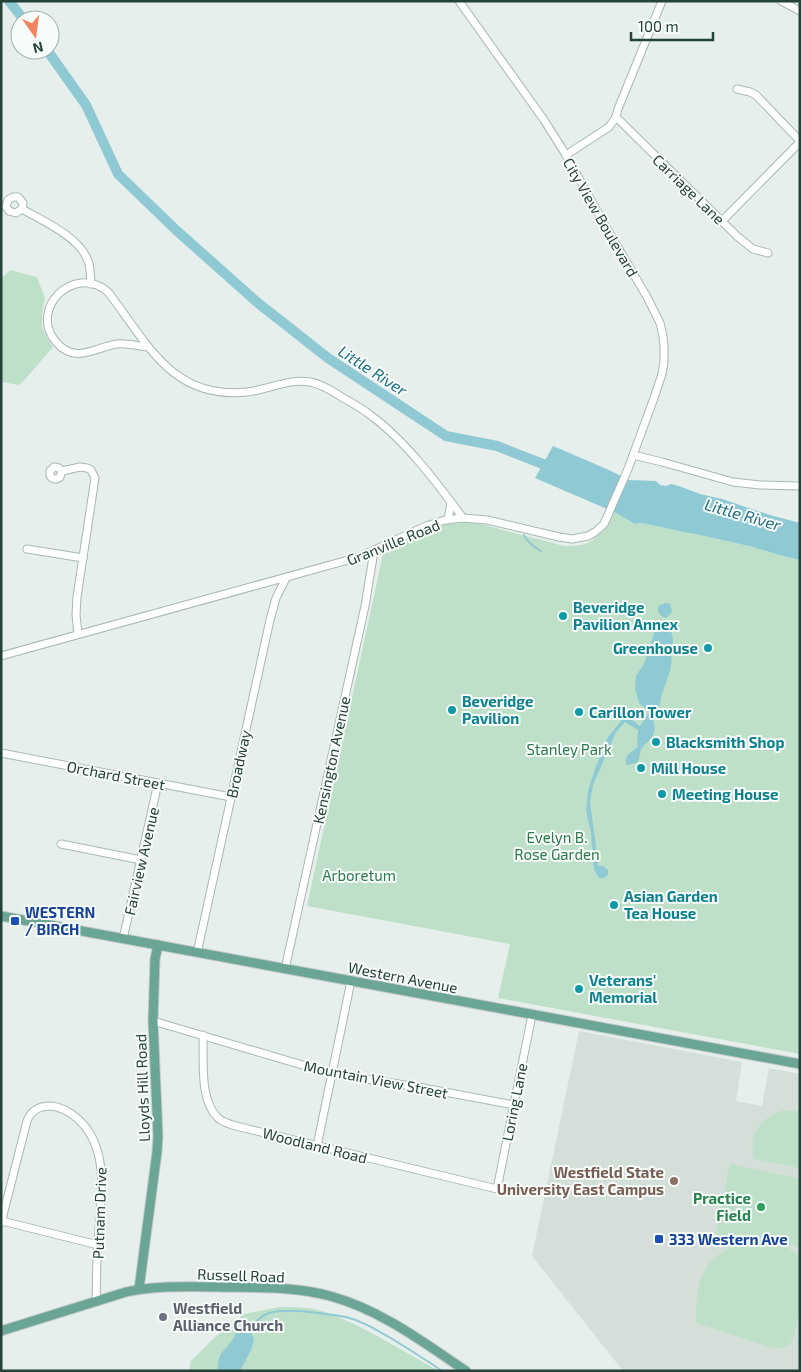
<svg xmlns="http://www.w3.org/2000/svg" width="801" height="1372" font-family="'Exo 2',sans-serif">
<rect width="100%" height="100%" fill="#e6efeb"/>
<path fill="#d4dfda" d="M 579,1031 L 742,1062 L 736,1101 L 762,1106 L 769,1068 L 800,1074 L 800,1371 L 623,1371 L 532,1256 Z"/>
<g fill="#bfe0c8">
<path d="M 10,270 L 37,277 L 45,298 L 42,313 L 42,327 L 47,338 L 53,347 L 20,385 L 1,382 L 1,279 Z"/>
<path d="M 614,512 L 635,524 L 642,523 L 688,533 L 691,533 L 753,547 L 779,555 L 800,560 L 800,1054 L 498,998 L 510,944 L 307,906 L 383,554 L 420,534 L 448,524 L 473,522 L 564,546 C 573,546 589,546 596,537 C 597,535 598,532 599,530 L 603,532 L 609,523 Z"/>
<path d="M 786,1110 L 800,1111 L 799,1168 L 754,1159 C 753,1152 752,1144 753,1138 C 757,1123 772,1113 786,1110 Z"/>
<path d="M 730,1164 L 792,1177 L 800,1178 L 800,1249 C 778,1237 759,1235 735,1240 C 727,1242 720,1243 713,1248 Z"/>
<path d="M 760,1240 L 781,1243 L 796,1253 L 800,1253 L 799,1312 L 793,1338 L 790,1344 L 782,1348 L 773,1348 L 696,1323 C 696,1291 697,1267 727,1249 C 732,1246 739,1243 745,1241 C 750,1240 755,1241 760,1240 Z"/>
<path d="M 279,1307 C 294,1307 311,1307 325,1312 C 365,1326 402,1351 439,1371 L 189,1371 L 191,1361 L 213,1339 L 244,1314 Z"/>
</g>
<g fill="#8ec9d4">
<path d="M 553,446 L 609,470 L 629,480 L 656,481 L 660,485 L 666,486 L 671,484 L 679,486 L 700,494 L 722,499 L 770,515 L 800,523 L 800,560 L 779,555 L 753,547 L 691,533 L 688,533 L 642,523 L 635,524 L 614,512 L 535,478 Z"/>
<path d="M 666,603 L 670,604 L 672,612 L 667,617 L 665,618 C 660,616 657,611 658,606 Z"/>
<path d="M 658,627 L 668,629 L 671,631 L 673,639 L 671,667 L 666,683 L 662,693 L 659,709 L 653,713 C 652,719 656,726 654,733 C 652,739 645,744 642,748 C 639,752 641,757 637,763 L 626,765 C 624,751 634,754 638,745 L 637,744 L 638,730 L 625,722 L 616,732 L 593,785 L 590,802 L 598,862 L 598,866 L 603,866 L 608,870 L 608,875 L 604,878 L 599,878 L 594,869 L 591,832 L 586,811 L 588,791 L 595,769 L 608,737 L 624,717 L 628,717 L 640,726 L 649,712 L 639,703 L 635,689 L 636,676 L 645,662 L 655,630 Z"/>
<path d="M 237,1331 L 251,1333 L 254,1339 L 251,1350 L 240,1371 L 218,1371 C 218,1354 221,1354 231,1342 C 233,1339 235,1335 237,1331 Z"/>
</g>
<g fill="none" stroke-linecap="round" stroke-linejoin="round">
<g stroke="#8ec9d4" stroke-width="2">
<path d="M 524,535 C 527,542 534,547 541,551"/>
<path d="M 246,1333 C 252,1326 259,1316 269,1313 C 289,1307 326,1314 346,1317 C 362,1321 375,1329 389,1337 C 407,1348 425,1359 442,1371"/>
</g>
<g stroke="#8ec9d4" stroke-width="10">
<path d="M 9,1 L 24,20"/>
<path d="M 47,50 L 86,105 L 118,174 L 176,230 L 258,303 L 328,358 L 446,436 L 497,446 L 553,468"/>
</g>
<defs>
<g id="minor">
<path d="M 781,1 L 800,11"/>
<path d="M 737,89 L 750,92 L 756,95 L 800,141"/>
<path d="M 616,117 L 738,237 L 753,249 L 768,253"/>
<path d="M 566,155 L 609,127 L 616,117 L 618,109 L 662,1"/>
<path d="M 22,209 L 23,203 L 18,197 L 13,197 L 8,200 L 6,207 L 9,211 L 16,213 L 22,209 C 43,221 80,237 88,261 C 91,268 90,276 91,284"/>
<path d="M 722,221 L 800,142"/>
<path d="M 148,347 C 138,346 127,343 117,344 C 95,347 76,365 56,342 C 28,309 74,263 108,292 C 147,342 171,400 247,392 C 267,390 290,378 310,382 C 321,384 331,390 340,396 C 350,402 360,407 369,414 C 405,440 437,483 463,518"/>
<path d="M 633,455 L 662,462 L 733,482 L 760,485 L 800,486"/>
<path d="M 62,471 L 59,468 L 54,467 L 50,471 L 50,475 C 52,480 57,480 60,477 L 62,471 L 80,467 L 87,468 L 91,470 L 95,478 L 77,597 L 76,615 L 78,634"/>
<path d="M 448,520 L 451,502"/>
<path d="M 27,549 L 83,558"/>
<path d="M 1,656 L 359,557 L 426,526 L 445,520 L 463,518 L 487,520 L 559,537 L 572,539 L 588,536 L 595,532 L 604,524 L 628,469 L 654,398 L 662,374 L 664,362 L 664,347 L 663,336 L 660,323 L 647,297 L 603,222 L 566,155 L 544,120 L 459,1"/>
<path d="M 1,753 L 231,797"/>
<path d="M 61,844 L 141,860"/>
<path d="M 123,939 L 158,783"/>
<path d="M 197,953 L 270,620 L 276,598 L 286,578"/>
<path d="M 285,969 L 365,606 L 374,551"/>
<path d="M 153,1021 L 333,1074 L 418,1087 L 514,1105"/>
<path d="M 203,1035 C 204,1060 199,1100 218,1118 C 222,1122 228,1123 232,1125 L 497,1189 L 532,1015"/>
<path d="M 317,1146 L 351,981"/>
<path d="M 2,1221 L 98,1245"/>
<path d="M 1,1223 L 27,1121 C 31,1110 39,1106 51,1106 C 62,1107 70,1112 78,1119 C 112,1150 100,1202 98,1244 C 96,1263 97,1282 96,1301"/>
</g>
<g id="major">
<path d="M 1,916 L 800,1064"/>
<path d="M 139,1289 L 157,1152 L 158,1136 L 153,1021 L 155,959 L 158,945"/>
<path d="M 1,1331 L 126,1292 C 155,1285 187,1287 217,1287 C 255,1288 293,1286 330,1296 C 381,1310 423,1342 466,1371"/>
</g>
</defs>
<use href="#minor" stroke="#a8b8b2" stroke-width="9"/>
<use href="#major" stroke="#c2cac8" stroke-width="11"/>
<use href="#minor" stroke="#fff" stroke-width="7"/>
<use href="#major" stroke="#6aa596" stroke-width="9"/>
</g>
<g fill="#0f9aa8" stroke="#f7fbf9" stroke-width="2">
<circle cx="563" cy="616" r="5"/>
<circle cx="708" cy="648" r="5"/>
<circle cx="452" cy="710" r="5"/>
<circle cx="579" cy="712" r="5"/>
<circle cx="656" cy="742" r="5"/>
<circle cx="641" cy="768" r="5"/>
<circle cx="662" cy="794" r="5"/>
<circle cx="614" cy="905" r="5"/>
<circle cx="579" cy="989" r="5"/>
</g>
<g fill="#1a4fb4" stroke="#f7fbf9" stroke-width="2">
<rect x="10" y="916" width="10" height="10" rx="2.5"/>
<rect x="654" y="1234" width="10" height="10" rx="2.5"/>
</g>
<circle fill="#8d6e63" stroke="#f7fbf9" stroke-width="2" cx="674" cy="1181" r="5"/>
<circle fill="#2e9e5b" stroke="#f7fbf9" stroke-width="2" cx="761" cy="1207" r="5"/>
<circle fill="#6b7280" stroke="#f7fbf9" stroke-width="2" cx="163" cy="1317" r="5"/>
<g text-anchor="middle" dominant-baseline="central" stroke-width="4" stroke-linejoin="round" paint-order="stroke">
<g font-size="15" fill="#24423a" stroke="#f7fbf9">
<text transform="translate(689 189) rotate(44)">Carriage Lane</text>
<text transform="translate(601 217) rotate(60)">City View Boulevard</text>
<text transform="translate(393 542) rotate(-22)">Granville Road</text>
<text transform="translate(331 760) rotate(-78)">Kensington Avenue</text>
<text transform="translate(238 764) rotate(-78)">Broadway</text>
<text transform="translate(116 775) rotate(11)">Orchard Street</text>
<text transform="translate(141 861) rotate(-77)">Fairview Avenue</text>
<text transform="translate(403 977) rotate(11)">Western Avenue</text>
<text transform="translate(376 1079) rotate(11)">Mountain View Street</text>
<text transform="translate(142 1088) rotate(-92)">Lloyds Hill Road</text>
<text transform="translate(514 1102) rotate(-79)">Loring Lane</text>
<text transform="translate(315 1145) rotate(14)">Woodland Road</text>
<text transform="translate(99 1213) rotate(-88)">Putnam Drive</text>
<text transform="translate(241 1275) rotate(2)">Russell Road</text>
</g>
<g font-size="15" font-weight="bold" fill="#0d838f" stroke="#f7fbf9" text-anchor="start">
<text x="573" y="607">Beveridge<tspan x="573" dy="17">Pavilion Annex</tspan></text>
<text x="698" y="648" text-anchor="end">Greenhouse</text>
<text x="462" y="701">Beveridge<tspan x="462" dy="17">Pavilion</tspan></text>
<text x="589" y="712">Carillon Tower</text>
<text x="666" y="742">Blacksmith Shop</text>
<text x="651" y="768">Mill House</text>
<text x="672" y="794">Meeting House</text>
<text x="624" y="896">Asian Garden<tspan x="624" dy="17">Tea House</tspan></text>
<text x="589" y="980">Veterans'<tspan x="589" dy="17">Memorial</tspan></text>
</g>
<g font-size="15" fill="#2d7a4b" stroke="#f7fbf9">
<text x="569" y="749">Stanley Park</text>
<text x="557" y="837">Evelyn B.<tspan x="557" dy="17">Rose Garden</tspan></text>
<text x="359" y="875">Arboretum</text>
</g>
<g font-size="15" font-weight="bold" fill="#164399" stroke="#f7fbf9" text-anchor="start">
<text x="25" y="912">WESTERN<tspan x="25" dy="17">/ BIRCH</tspan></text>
<text x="669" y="1239">333 Western Ave</text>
</g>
<g font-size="15" font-weight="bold" fill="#785e54" stroke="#f7fbf9" text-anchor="end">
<text x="664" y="1172">Westfield State<tspan x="664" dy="17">University East Campus</tspan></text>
</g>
<g font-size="15" font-weight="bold" fill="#27864d" stroke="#f7fbf9" text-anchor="end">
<text x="751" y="1198">Practice<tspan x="751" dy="17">Field</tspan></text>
</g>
<g font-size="15" font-weight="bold" fill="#5b616d" stroke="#f7fbf9" text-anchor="start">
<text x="173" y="1308">Westfield<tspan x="173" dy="17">Alliance Church</tspan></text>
</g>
<g font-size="16" font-style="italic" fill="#1c6f80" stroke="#f7fbf9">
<text transform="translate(373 370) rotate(33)">Little River</text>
<text transform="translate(743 514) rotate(16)">Little River</text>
</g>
</g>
<rect width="801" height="1372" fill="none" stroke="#24423a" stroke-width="5"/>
<g transform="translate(35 35) rotate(166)"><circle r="24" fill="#f7fbf9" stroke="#a3b1ad"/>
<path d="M0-4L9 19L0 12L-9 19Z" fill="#f4845f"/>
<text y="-8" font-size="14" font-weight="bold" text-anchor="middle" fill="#24423a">N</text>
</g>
<path d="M631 32v8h82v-8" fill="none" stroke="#24423a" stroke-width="2.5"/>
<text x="638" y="32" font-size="15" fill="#24423a" stroke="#f7fbf9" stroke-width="4" paint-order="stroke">100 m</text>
</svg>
